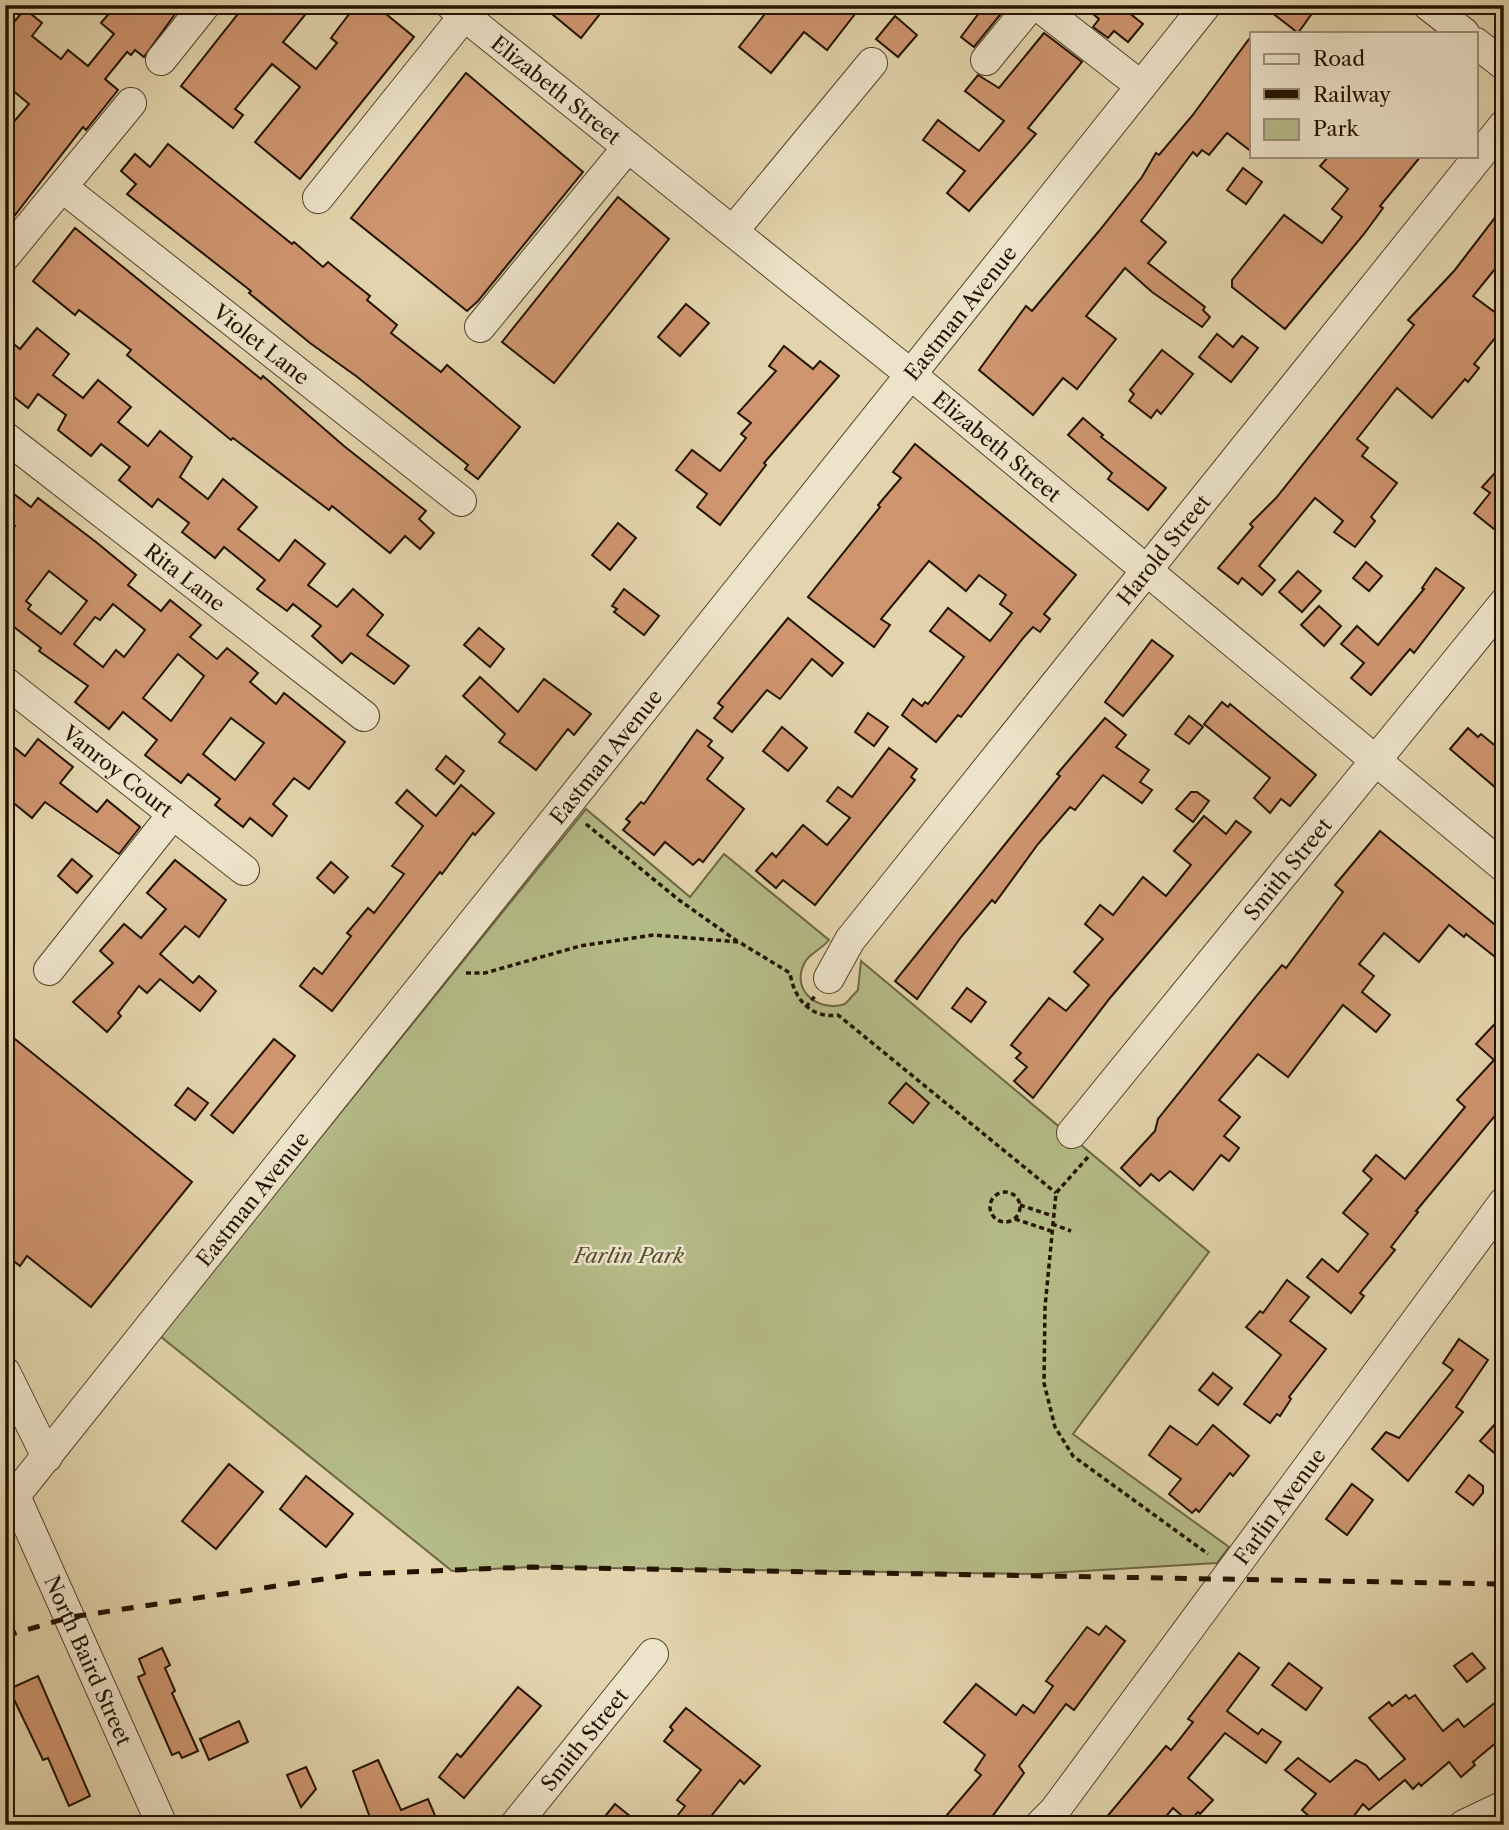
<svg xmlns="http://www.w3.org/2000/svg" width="1509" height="1830" font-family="'Libre Caslon Text',serif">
<rect width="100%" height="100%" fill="#e3d4ad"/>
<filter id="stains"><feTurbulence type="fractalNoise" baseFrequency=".00286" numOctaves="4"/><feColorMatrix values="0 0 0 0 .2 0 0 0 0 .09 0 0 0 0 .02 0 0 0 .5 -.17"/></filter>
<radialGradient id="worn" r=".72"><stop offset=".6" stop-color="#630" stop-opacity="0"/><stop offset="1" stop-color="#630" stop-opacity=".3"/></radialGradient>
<path fill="#b5bc89" stroke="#6c6844" stroke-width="2" d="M 586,809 L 690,897 L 724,854 L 829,940 C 822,949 810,953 805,962 C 789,991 820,1013 845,1004 L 858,990 L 861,961 L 1209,1252 L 1073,1434 L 1229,1547 L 1217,1563 L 1034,1574 L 531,1567 L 452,1571 L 160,1336 Z"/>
<g fill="#ce956f" stroke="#231300" stroke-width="2" fill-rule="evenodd">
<path d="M 116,5 L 172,5 L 178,10 L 144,57 L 135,50 L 131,55 L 127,52 L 105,79 L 118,90 L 86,130 L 83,127 L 5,228 L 5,132 L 29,104 L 5,84 L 5,14 L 14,22 L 25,9 L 42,23 L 32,36 L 61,59 L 68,50 L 88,66 L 114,34 L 101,23 Z"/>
<path d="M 245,5 L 313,5 L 283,42 L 316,69 L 337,43 L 331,38 L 356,5 L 375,5 L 414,37 L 300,179 L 255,142 L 300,87 L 272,64 L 235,109 L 243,115 L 233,128 L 181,86 Z"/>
<path d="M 541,5 L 607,5 L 581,38 Z"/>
<path d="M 772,5 L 862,5 L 827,50 L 804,32 L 771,73 L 739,47 Z"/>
<path d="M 985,5 L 1008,5 L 974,47 L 961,37 Z"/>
<path d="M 1082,5 L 1119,5 L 1143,24 L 1128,42 L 1114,31 L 1108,38 L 1093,27 L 1099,19 Z"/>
<path d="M 1282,5 L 1318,5 L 1298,33 L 1275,15 Z"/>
<path d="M 895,16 L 917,35 L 898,57 L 876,39 Z"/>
<path d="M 1044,33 L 1082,62 L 1028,128 L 1036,134 L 969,211 L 947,193 L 965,171 L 923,140 L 938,120 L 979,151 L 1004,121 L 965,91 L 978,75 L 999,88 Z"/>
<path d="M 1252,35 L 1252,152 L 1227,133 L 1209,155 L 1202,150 L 1197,156 L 1193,152 L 1141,221 L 1166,242 L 1148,263 L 1205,307 L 1203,310 L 1210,317 L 1202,327 L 1152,292 L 1125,268 L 1086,316 L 1116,339 L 1077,389 L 1063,378 L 1033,415 L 979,370 L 1026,306 L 1032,311 L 1099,231 L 1142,177 L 1156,153 L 1159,155 L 1192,116 Z"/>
<path d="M 466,73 L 583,172 L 478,301 L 467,311 L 351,218 Z"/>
<path d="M 168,144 L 292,244 L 294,242 L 323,267 L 328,262 L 340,272 L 370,296 L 367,300 L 397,325 L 391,333 L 441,372 L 447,365 L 520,427 L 478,479 L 465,469 L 468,465 L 356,376 L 310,343 L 249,293 L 251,291 L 127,194 L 136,184 L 121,171 L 135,154 L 150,167 Z"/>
<path d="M 1329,156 L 1421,156 L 1380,206 L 1383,208 L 1364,234 L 1285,329 L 1232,287 L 1232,280 L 1284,215 L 1322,243 L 1342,217 L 1332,209 L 1348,189 L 1320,166 Z"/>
<path d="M 1243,168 L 1262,182 L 1246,204 L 1227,190 Z"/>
<path d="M 618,197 L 669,239 L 554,383 L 502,342 Z"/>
<path d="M 1504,206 L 1504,258 L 1473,296 L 1504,319 L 1504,327 L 1474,364 L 1479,368 L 1468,382 L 1465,379 L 1432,418 L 1397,388 L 1357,439 L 1368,448 L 1362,456 L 1397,483 L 1371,517 L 1375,521 L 1355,547 L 1334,532 L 1343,521 L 1315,498 L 1259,566 L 1275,580 L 1262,595 L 1242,578 L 1238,584 L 1218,568 L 1253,527 L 1250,524 L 1276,498 L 1414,325 L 1408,320 L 1454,271 Z"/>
<path d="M 75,228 L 261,379 L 263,376 L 344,446 L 426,511 L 419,519 L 434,533 L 420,549 L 405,536 L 390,553 L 332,506 L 329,510 L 233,438 L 231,440 L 127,355 L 131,350 L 79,310 L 75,315 L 33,281 Z"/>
<path d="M 686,304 L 709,323 L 680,356 L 658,337 Z"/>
<path d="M 37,328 L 69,354 L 53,375 L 83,398 L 98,380 L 131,407 L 118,422 L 148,446 L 160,431 L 192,457 L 180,477 L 208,499 L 223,479 L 257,507 L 238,529 L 279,561 L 295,540 L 325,564 L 308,585 L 337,607 L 353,589 L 383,615 L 367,635 L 409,666 L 394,684 L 351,653 L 342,663 L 312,636 L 321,626 L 293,604 L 287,611 L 257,589 L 265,580 L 224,547 L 215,558 L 182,532 L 189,523 L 158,499 L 152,507 L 119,480 L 130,467 L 101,444 L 91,456 L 58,430 L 66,415 L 38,394 L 28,408 L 5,390 L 5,337 L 20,349 Z"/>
<path d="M 1217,334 L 1233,347 L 1242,336 L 1258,348 L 1231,382 L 1199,357 Z"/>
<path d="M 784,346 L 813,369 L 820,361 L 839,376 L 764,463 L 766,465 L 720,525 L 697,507 L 707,494 L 676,470 L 692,450 L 720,471 L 746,438 L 741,434 L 751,423 L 738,413 L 776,371 L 769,366 Z"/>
<path d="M 1162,350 L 1193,374 L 1161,414 L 1157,410 L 1151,418 L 1129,401 L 1134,394 L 1130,390 Z"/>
<path d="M 1083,418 L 1103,435 L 1101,437 L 1166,488 L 1148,510 L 1108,479 L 1112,473 L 1068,435 Z"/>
<path d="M 915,444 L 1076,575 L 1044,614 L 1050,619 L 1040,632 L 1033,627 L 1024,637 L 961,717 L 958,715 L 936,742 L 902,715 L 913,699 L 922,706 L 925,702 L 928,704 L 964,657 L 930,631 L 948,608 L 990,641 L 1012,613 L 1000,604 L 1006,595 L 979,575 L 966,591 L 929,561 L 881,619 L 890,625 L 874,647 L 808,597 L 880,507 L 878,505 L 901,478 L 893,472 Z"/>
<path d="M 1504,463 L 1504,537 L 1474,513 L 1490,493 L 1482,487 Z"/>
<path d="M 5,487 L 31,507 L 38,498 L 96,542 L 136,575 L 128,585 L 161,611 L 170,600 L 201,625 L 190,637 L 217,659 L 227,648 L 258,673 L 250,682 L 276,704 L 284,693 L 345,742 L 309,789 L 294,778 L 273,804 L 287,816 L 272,836 L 250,818 L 243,827 L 215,805 L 220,799 L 188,774 L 181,783 L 145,755 L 157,740 L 123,712 L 109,729 L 75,702 L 88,686 L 39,651 L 41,648 L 5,620 L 5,539 L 15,526 L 5,518 ZM 49,571 L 87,601 L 61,634 L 28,609 L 31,605 L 26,601 ZM 113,604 L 145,630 L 124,657 L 116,650 L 103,667 L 74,644 L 95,617 L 100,620 ZM 178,654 L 204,676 L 171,721 L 143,698 ZM 231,718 L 264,743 L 235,780 L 203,754 Z"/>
<path d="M 618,523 L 636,538 L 610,570 L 592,555 Z"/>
<path d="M 1366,562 L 1382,576 L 1369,591 L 1353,578 Z"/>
<path d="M 1436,568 L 1464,588 L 1414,653 L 1410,649 L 1371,695 L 1351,678 L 1364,663 L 1341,644 L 1357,626 L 1378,645 L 1424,589 L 1422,588 Z"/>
<path d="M 1298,571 L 1321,591 L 1302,612 L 1279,592 Z"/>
<path d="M 624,589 L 659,616 L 644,635 L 614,612 L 617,609 L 612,606 Z"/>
<path d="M 1319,606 L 1341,626 L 1324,646 L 1301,625 Z"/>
<path d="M 788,618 L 843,663 L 832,676 L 812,659 L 780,699 L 767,690 L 732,732 L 714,718 L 723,707 L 718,703 Z"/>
<path d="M 479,628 L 504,649 L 490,667 L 464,645 Z"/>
<path d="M 1152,640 L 1173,656 L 1123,716 L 1105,702 Z"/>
<path d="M 480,677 L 518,712 L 544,679 L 591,714 L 574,735 L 568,729 L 536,770 L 499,742 L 505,734 L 463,696 Z"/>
<path d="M 1222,702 L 1228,707 L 1230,704 L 1316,775 L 1290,806 L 1281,799 L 1270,813 L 1254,798 L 1270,778 L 1204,724 Z"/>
<path d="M 868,713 L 888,727 L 874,746 L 855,732 Z"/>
<path d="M 1189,716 L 1203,727 L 1189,744 L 1175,734 Z"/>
<path d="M 1105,718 L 1126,735 L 1116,747 L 1149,770 L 1140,782 L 1152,790 L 1142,803 L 1103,775 L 1075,810 L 1070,807 L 1038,844 L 995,903 L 992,900 L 961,937 L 917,999 L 895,981 L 1060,776 L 1057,774 Z"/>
<path d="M 782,727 L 807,748 L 788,771 L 763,751 Z"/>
<path d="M 1468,728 L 1478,737 L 1481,734 L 1504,753 L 1504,779 L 1496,788 L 1450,749 Z"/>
<path d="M 697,730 L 712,741 L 708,746 L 723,758 L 707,779 L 744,809 L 703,862 L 699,859 L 693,865 L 665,842 L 654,855 L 623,830 L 630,822 L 626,819 L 641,802 L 644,804 Z"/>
<path d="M 38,739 L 73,767 L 60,783 L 97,812 L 107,800 L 140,827 L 119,854 L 45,802 L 32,818 L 5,796 L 5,740 L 25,756 Z"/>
<path d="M 889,748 L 917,769 L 911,777 L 915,780 L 815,905 L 783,880 L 776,888 L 756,871 L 772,853 L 776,857 L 803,825 L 827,845 L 850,818 L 827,801 L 838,787 L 852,797 Z"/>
<path d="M 446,756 L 464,771 L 454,784 L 436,769 Z"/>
<path d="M 461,785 L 494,813 L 475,835 L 473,833 L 442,874 L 440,872 L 332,1011 L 300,986 L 314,968 L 322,974 L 351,936 L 347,933 L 368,908 L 374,913 L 404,874 L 392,866 L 423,826 L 396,803 L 407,790 L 436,816 Z"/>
<path d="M 1191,792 L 1197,792 L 1209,801 L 1193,822 L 1176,809 Z"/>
<path d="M 1204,816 L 1226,834 L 1236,821 L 1251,832 L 1110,998 L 1033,1098 L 1014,1081 L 1027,1067 L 1016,1058 L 1021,1053 L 1011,1045 L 1049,998 L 1066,1011 L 1089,985 L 1074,972 L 1103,939 L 1085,924 L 1100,905 L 1113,915 L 1143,877 L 1166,896 L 1191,865 L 1174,851 Z"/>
<path d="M 1380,831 L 1504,932 L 1504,964 L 1466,934 L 1464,937 L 1449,925 L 1419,962 L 1384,933 L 1359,964 L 1374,976 L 1362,992 L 1390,1015 L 1376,1032 L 1343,1005 L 1288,1077 L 1258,1054 L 1219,1100 L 1240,1117 L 1224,1136 L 1239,1148 L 1229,1161 L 1221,1155 L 1193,1190 L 1170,1171 L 1159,1181 L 1151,1174 L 1140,1186 L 1121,1168 L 1155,1131 L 1158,1119 L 1254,999 L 1282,965 L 1286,968 L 1343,892 L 1335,885 Z"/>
<path d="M 72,859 L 92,876 L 77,893 L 58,876 Z"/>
<path d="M 175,860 L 226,900 L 199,937 L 185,926 L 160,954 L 193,983 L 199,976 L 216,991 L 200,1011 L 160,979 L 147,993 L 139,986 L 118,1013 L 121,1016 L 107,1032 L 73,1002 L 113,963 L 100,951 L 124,924 L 141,938 L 166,909 L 147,893 Z"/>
<path d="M 331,862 L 348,877 L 334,893 L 317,878 Z"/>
<path d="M 967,988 L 986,1002 L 971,1022 L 952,1008 Z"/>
<path d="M 1504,1014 L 1504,1105 L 1416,1211 L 1418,1212 L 1391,1247 L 1395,1250 L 1360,1293 L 1364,1296 L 1351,1313 L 1307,1277 L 1322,1259 L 1338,1272 L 1368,1234 L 1343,1213 L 1372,1179 L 1363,1171 L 1376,1155 L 1405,1179 L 1465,1107 L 1457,1100 L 1494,1060 L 1476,1044 Z"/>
<path d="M 5,1031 L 192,1182 L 91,1307 L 27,1256 L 20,1266 L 5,1254 Z"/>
<path d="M 274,1039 L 295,1056 L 233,1133 L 211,1115 Z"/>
<path d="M 906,1083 L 929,1103 L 913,1123 L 889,1103 Z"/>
<path d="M 188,1088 L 208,1103 L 195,1120 L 175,1105 Z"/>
<path d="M 1287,1280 L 1309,1297 L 1290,1321 L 1326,1349 L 1289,1397 L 1291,1399 L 1280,1416 L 1277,1414 L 1270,1423 L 1244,1404 L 1281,1355 L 1246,1327 L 1260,1311 L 1263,1313 Z"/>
<path d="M 1459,1339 L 1488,1360 L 1456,1407 L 1463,1412 L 1408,1481 L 1372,1449 L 1386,1432 L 1399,1438 L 1453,1370 L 1443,1363 Z"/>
<path d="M 1213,1373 L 1232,1388 L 1218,1405 L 1199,1390 Z"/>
<path d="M 1504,1414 L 1504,1461 L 1480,1441 Z"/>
<path d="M 1213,1425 L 1249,1456 L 1233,1476 L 1230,1473 L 1199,1512 L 1196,1509 L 1192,1513 L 1169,1494 L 1181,1479 L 1149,1455 L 1170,1426 L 1197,1445 Z"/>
<path d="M 229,1464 L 263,1492 L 216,1549 L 182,1521 Z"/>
<path d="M 1469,1475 L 1483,1486 L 1483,1493 L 1473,1505 L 1456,1492 Z"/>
<path d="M 306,1476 L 353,1514 L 326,1547 L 280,1509 Z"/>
<path d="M 1352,1484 L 1373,1500 L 1347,1535 L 1326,1519 Z"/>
<path d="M 1106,1626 L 1125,1641 L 1074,1710 L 1066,1704 L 1019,1766 L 1024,1773 L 986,1825 L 957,1825 L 946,1816 L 981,1775 L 975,1770 L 985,1755 L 944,1722 L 976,1684 L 1016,1715 L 1023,1705 L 1034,1713 L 1053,1686 L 1046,1681 L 1087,1627 L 1099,1635 Z"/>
<path d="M 162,1648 L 170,1665 L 165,1668 L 175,1691 L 172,1693 L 198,1751 L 182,1758 L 179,1752 L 172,1755 L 138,1677 L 145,1674 L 139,1659 Z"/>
<path d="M 1239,1653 L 1259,1668 L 1227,1711 L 1258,1734 L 1262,1729 L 1281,1742 L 1269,1759 L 1266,1763 L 1225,1733 L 1188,1778 L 1213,1800 L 1200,1814 L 1198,1812 L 1189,1822 L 1173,1808 L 1159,1825 L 1100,1825 L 1166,1746 L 1171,1750 L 1193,1722 L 1188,1719 Z"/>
<path d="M 1472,1653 L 1485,1668 L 1467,1682 L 1454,1666 Z"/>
<path d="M 1289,1663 L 1322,1688 L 1306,1710 L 1272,1685 Z"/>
<path d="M 38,1676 L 90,1796 L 69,1806 L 48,1758 L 43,1760 L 9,1689 Z"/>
<path d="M 518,1687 L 541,1706 L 464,1798 L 439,1777 L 457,1754 L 461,1757 Z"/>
<path d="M 1406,1695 L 1409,1699 L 1415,1695 L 1443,1731 L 1458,1719 L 1464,1727 L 1497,1701 L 1504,1709 L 1504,1736 L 1473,1762 L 1475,1765 L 1461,1777 L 1449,1762 L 1421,1786 L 1419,1783 L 1413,1789 L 1405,1780 L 1369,1810 L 1363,1804 L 1347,1825 L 1302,1825 L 1310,1817 L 1302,1810 L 1316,1794 L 1285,1770 L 1298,1758 L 1330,1782 L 1356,1760 L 1366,1765 L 1379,1780 L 1405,1759 L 1369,1718 L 1389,1702 L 1392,1706 Z"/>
<path d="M 686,1708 L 760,1766 L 744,1784 L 740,1780 L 704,1825 L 670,1825 L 685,1806 L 677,1800 L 701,1770 L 664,1741 L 673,1730 L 670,1727 Z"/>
<path d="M 239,1721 L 248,1742 L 209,1760 L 200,1739 Z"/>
<path d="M 378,1760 L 401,1810 L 428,1799 L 439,1825 L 369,1825 L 372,1823 L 353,1771 Z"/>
<path d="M 306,1767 L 316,1789 L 301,1807 L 287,1775 Z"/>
<path d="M 615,1804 L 641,1825 L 598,1825 Z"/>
</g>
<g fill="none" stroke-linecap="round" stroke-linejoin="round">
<defs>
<g id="minor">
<path id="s1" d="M 451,5 L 909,373 L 1504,867"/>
<path d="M 1037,5 L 1141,86"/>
<path d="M 1428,5 L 1464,33"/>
<path d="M 1476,43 L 1504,65"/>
<path d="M 161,60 L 205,5"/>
<path d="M 986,60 L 1031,5"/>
<path id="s2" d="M 62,187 L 461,501"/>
<path d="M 318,198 L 464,16"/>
<path d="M 733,231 L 872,63"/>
<path d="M 5,256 L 131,103"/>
<path d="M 480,327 L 628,147"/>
<path id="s3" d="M 5,437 L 364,716"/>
<path id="s4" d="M 5,682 L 244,870"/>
<path d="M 49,970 L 173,814"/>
<path id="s5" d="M 829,978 L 850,940 L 1504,125"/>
<path id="s6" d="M 1072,1133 L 1504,603"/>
<path d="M 5,1372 L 47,1457"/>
<path id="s7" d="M 15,1496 L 162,1825"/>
<path id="s8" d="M 5,1508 L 1206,5"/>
<path id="s9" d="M 515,1825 L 653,1654"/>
<path id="s10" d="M 1040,1825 L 1055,1810 L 1504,1202"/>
<path d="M 1464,1825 L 1504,1806"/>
</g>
</defs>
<use href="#minor" stroke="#53432b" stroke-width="32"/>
<g stroke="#231300" stroke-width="3.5" stroke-dasharray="5 3.5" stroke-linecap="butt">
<path d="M 586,824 L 679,900 L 737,941"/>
<path d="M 466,973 L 485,973 L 580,946 L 654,935 L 739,942 L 790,973 C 794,998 810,1019 838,1015 L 1056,1193"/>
<path d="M 806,1007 L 815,996"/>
<path d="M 1088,1157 L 1056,1193 L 1045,1307 L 1044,1383 L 1055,1427 L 1073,1456 L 1208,1554"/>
<circle cx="1005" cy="1207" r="15"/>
<path d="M 1020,1205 L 1053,1216"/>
<path d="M 1015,1219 L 1051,1231"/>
<path d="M 1052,1224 L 1071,1231"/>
</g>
<use href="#minor" stroke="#ede3ca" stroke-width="30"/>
<path stroke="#231300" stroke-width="5" stroke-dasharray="12 12" stroke-linecap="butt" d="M 5,1636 L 71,1617 L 356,1574 L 531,1567 L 1504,1584"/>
</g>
<g text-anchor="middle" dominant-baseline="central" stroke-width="5" stroke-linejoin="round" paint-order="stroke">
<g font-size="21" fill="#231300" stroke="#ede3ca">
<text stroke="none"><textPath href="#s1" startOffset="135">Elizabeth Street</textPath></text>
<text stroke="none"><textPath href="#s8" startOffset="1530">Eastman Avenue</textPath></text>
<text stroke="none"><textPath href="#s2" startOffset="254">Violet Lane</textPath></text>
<text stroke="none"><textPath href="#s1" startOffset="702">Elizabeth Street</textPath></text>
<text stroke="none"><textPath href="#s5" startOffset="544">Harold Street</textPath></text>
<text stroke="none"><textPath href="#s3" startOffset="228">Rita Lane</textPath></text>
<text stroke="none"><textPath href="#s8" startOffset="962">Eastman Avenue</textPath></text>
<text stroke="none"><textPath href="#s4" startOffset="144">Vanroy Court</textPath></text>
<text stroke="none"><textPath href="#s6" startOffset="341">Smith Street</textPath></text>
<text stroke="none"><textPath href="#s8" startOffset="396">Eastman Avenue</textPath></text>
<text stroke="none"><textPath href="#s10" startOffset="399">Farlin Avenue</textPath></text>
<text stroke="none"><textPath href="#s7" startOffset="180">North Baird Street</textPath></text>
<text stroke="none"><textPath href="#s9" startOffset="110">Smith Street</textPath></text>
</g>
<g font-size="21" font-style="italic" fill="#564e30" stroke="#ede3ca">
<text x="629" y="1255">Farlin Park</text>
</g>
</g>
<rect width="1509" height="1830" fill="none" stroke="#e3d4ad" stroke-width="28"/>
<rect x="7" y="7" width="1495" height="1816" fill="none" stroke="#231300" stroke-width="3.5"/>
<rect x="14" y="14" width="1481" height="1802" fill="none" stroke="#231300" stroke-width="2"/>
<rect x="1250" y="32" width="228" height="126" fill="#ede3ca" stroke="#9c9079" stroke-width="2"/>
<rect x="1264" y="54" width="35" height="10" fill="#ede3ca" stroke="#9c9079" stroke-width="2"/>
<text x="1313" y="66" font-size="21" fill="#231300">Road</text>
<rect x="1264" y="89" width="35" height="10" fill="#231300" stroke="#9c9079" stroke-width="2"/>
<text x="1313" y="102" font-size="21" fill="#231300">Railway</text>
<rect x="1264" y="119" width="35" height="21" fill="#b5bc89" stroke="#9c9079" stroke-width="2"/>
<text x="1313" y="136" font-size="21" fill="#231300">Park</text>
<rect width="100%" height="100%" filter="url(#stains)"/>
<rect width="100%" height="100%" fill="url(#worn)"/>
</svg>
